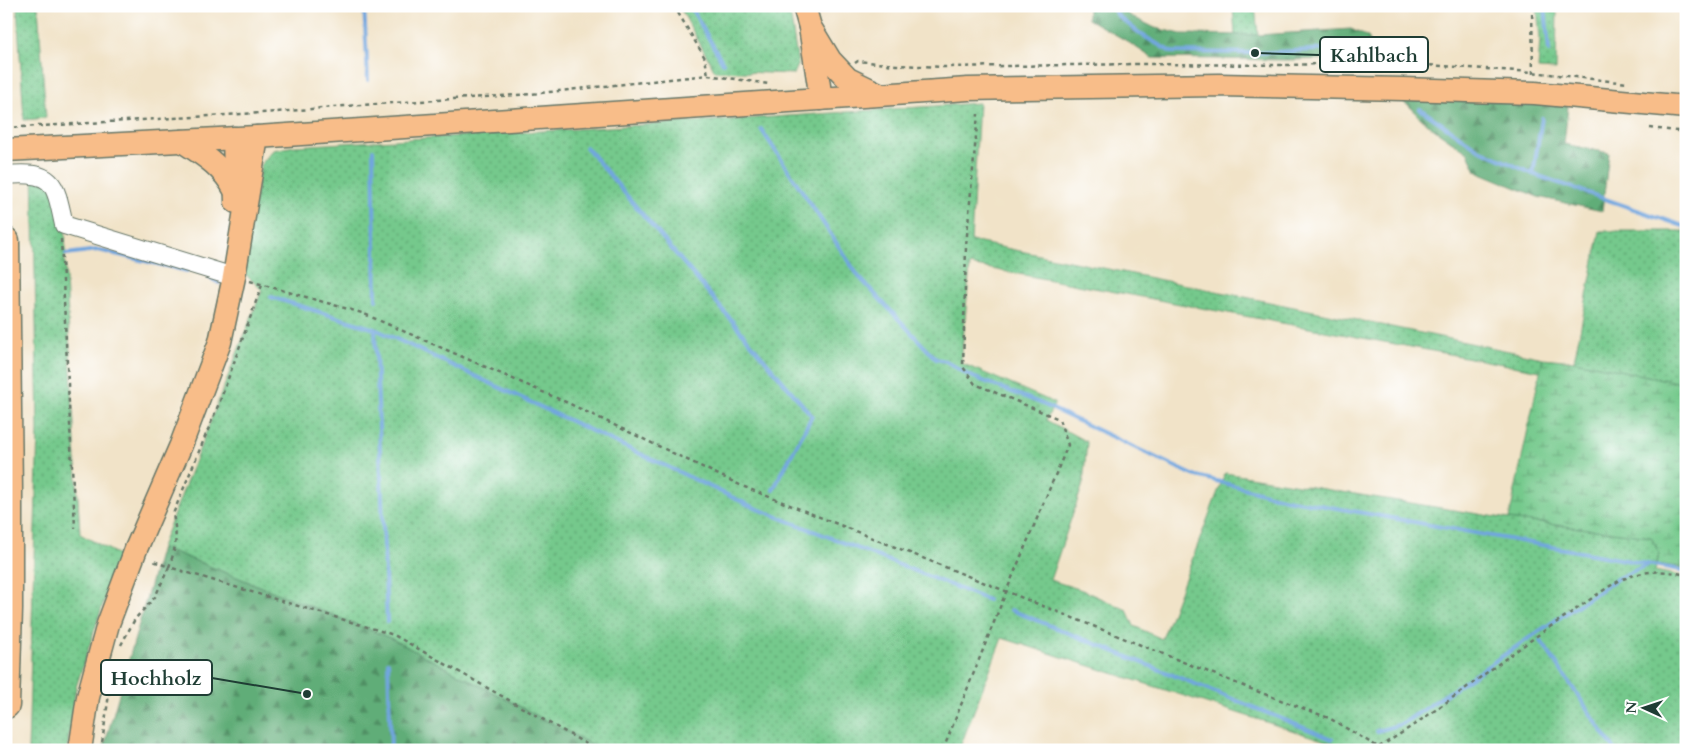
<svg xmlns="http://www.w3.org/2000/svg" width="1692" height="756" font-family="Cardo,serif">
<defs>
<pattern id="grass-dots" width="8" height="8" patternUnits="userSpaceOnUse" patternTransform="scale(1.25)"><rect width="8" height="8" fill="#75c98c"/><path d="M2 2h.1M6 6h.1" fill="none" stroke="#5fa473" stroke-width="1.8" stroke-linecap="round"/></pattern>
<pattern id="forest-firs" width="22" height="20" patternUnits="userSpaceOnUse" patternTransform="scale(1.25)"><rect width="22" height="20" fill="#60ad78"/><path d="M5 1l3.5 6h-7zM16 11l3.5 6h-7z" fill="#4f8e63"/></pattern>
<pattern id="wetland-marsh" width="20" height="14" patternUnits="userSpaceOnUse" patternTransform="scale(1.25)"><rect width="20" height="14" fill="#75c98c"/><path d="M1 5h8M5 5V1M11 12h8M15 12V8" fill="none" stroke="#5fa473"/></pattern>
</defs>
<rect width="100%" height="100%" fill="#fff"/>
<filter id="ink" filterUnits="userSpaceOnUse"><feTurbulence type="fractalNoise" baseFrequency=".02" numOctaves="2"/><feDisplacementMap in="SourceGraphic" scale="10" xChannelSelector="R" yChannelSelector="G"/><feConvolveMatrix kernelMatrix="1 2 1 2 8 2 1 2 1" color-interpolation-filters="sRGB"/></filter>
<filter id="wash" filterUnits="userSpaceOnUse"><feTurbulence type="fractalNoise" baseFrequency=".0096" numOctaves="4" result="noise"/><feDisplacementMap in="SourceGraphic" scale="20" xChannelSelector="R" yChannelSelector="G"/><feGaussianBlur stdDeviation="1.12" result="paint"/><feColorMatrix in="noise" values="0 0 0 0 0 0 0 0 0 0 0 0 0 0 0 0 0 1.4 0 .05"/><feComposite in="paint" operator="in"/></filter>
<g filter="url(#wash)">
<rect width="100%" height="100%" fill="#f1e3c8"/>
<g fill="url(#grass-dots)" stroke="#4a8360">
<path d="M 17,6 L 38,6 L 46,118 L 24,120 Z"/>
<path d="M 679,6 L 789,6 L 798,65 L 794,74 L 715,71 Z"/>
<path d="M 1233,6 L 1255,6 L 1258,35 L 1235,35 Z"/>
<path d="M 1537,6 L 1557,6 L 1556,70 L 1538,69 L 1540,39 Z"/>
<path d="M 979,103 L 971,241 L 1543,358 L 1540,371 L 970,265 L 961,363 L 1055,403 L 1046,420 L 1087,442 L 1083,484 L 1050,580 L 1082,590 L 1127,610 L 1134,626 L 1162,639 L 1225,473 L 1509,519 L 1651,537 L 1659,553 L 1655,571 L 1686,577 L 1686,750 L 1354,750 L 1002,638 L 959,750 L 602,750 L 390,638 L 161,547 L 262,290 L 243,272 L 261,164 L 273,150 L 295,146 L 774,117 Z"/>
<path d="M 33,167 L 58,177 L 66,220 L 65,261 L 80,534 L 119,555 L 76,687 L 67,750 L 28,750 L 38,430 Z"/>
<path d="M 1600,231 L 1686,231 L 1686,384 L 1574,361 Z"/>
</g>
<g fill="url(#forest-firs)" stroke="#407556">
<path d="M 1088,6 L 1122,6 L 1129,15 L 1155,28 L 1181,34 L 1258,35 L 1351,29 L 1368,37 L 1379,58 L 1285,60 L 1152,58 L 1125,40 L 1088,19 Z"/>
<path d="M 1401,93 L 1568,106 L 1564,144 L 1609,153 L 1602,211 L 1538,197 L 1476,171 L 1468,153 L 1428,125 L 1404,102 Z"/>
<path d="M 161,547 L 390,638 L 602,750 L 103,750 Z"/>
</g>
<path fill="url(#wetland-marsh)" stroke="#4a8360" d="M 1543,358 L 1574,361 L 1686,384 L 1686,568 L 1657,564 L 1659,553 L 1651,537 L 1509,519 Z"/>
<g fill="none" stroke-linecap="round" stroke-linejoin="round">
<g stroke="#71a6de" stroke-width="4">
<path d="M 364,6 L 368,80"/>
<path d="M 690,6 L 723,63"/>
<path d="M 1111,6 L 1119,17 L 1142,35 L 1171,52 L 1255,53 L 1351,48"/>
<path d="M 1545,6 L 1549,51"/>
<path d="M 1420,109 L 1480,150 L 1533,174 L 1686,227"/>
<path d="M 761,129 L 859,277 L 936,359 L 946,361 L 968,375 L 1040,403 L 1193,475 L 1286,499 L 1686,571"/>
<path d="M 586,147 L 812,416 L 773,490"/>
<path d="M 373,150 L 376,300"/>
<path d="M 1533,174 L 1542,118"/>
<path d="M 66,254 L 98,250 L 187,271"/>
<path d="M 210,278 L 219,283"/>
<path d="M 271,297 L 375,329 L 753,507 L 988,600"/>
<path d="M 375,329 L 387,622"/>
<path d="M 1011,610 L 1332,739"/>
<path d="M 1541,641 L 1615,750"/>
<path d="M 388,662 L 391,750"/>
<path d="M 1377,731 L 1402,724 L 1618,578 L 1647,565"/>
</g>
</g>
</g>
<g filter="url(#ink)">
<g fill="none" stroke-linecap="round" stroke-linejoin="round">
<defs>
<path id="minor" d="M 6,175 C 54,171 55,182 64,225 L 234,277"/>
<g id="major">
<path d="M 804,6 L 810,27 L 821,99"/>
<path d="M 810,27 L 830,60 L 848,79 L 879,94"/>
<path d="M 234,138 L 236,202"/>
<path d="M 182,141 C 205,156 222,166 235,190"/>
<path d="M 6,150 L 257,137 L 968,89 L 1219,85 L 1403,89 L 1535,93 L 1686,107"/>
<path d="M 80,750 L 88,697 L 108,624 L 136,549 L 181,445 L 220,342 L 234,277 L 257,137"/>
</g>
<path id="highway" d="M 6,241 L 9,491 L 9,609 L 6,705"/>
</defs>
<use href="#minor" stroke="#687768" stroke-width="20"/>
<use href="#major" stroke="#687768" stroke-width="25"/>
<use href="#highway" stroke="#687768" stroke-width="29"/>
<g stroke="#687768" stroke-width="2.5" stroke-dasharray="4 4" stroke-linecap="butt">
<path d="M 674,6 L 705,58 L 708,75"/>
<path d="M 1532,6 L 1533,77"/>
<path d="M 855,63 L 858,61 L 896,65 L 944,67 L 1136,64 L 1289,65 L 1380,62 L 1532,72 L 1627,83"/>
<path d="M 6,128 L 277,112 L 345,106 L 531,94 L 708,75 L 769,84"/>
<path d="M 1650,128 L 1686,132"/>
<path d="M 61,239 L 75,528"/>
<path d="M 250,281 L 362,313 L 568,403 L 742,486 L 1251,689 L 1329,718 L 1383,750"/>
<path d="M 262,285 L 220,401 L 173,514 C 177,536 177,545 169,567 L 394,635 L 597,750"/>
<path d="M 121,645 L 135,619 L 155,597 L 169,567 L 151,560"/>
<path d="M 1379,747 C 1446,707 1506,655 1572,612 C 1586,603 1611,583 1626,578 C 1646,570 1665,570 1686,575"/>
<path d="M 101,750 L 110,687"/>
<path d="M 943,750 L 1006,592 L 1068,445 L 1059,419 L 975,384 L 963,367 L 966,246 L 978,114"/>
</g>
<use href="#minor" stroke="#fff" stroke-width="18"/>
<use href="#major" stroke="#f8bd89" stroke-width="22"/>
<use href="#highway" stroke="#f8bd89" stroke-width="26"/>
</g>
</g>
<path fill="none" stroke="#1f3d34" stroke-width="2" d="M1255 53L1320 55M307 694L212 678"/>
<g fill="#1f3d34" stroke="#fff" stroke-width="2">
<circle cx="1255" cy="53" r="5"/>
<circle cx="307" cy="694" r="5"/>
</g>
<g fill="#fff" stroke="#1f3d34" stroke-width="2">
<rect x="1320" y="37" width="108" height="35" rx="5"/>
<rect x="101" y="660" width="111" height="35" rx="5"/>
</g>
<g font-size="20" text-anchor="middle" font-weight="bold" fill="#1f3d34">
<text x="1374" y="62">Kahlbach</text>
<text x="156" y="685">Hochholz</text>
</g>
<rect width="1692" height="756" fill="none" stroke="#fff" stroke-width="25"/>
<g transform="translate(1644 708) rotate(273)" stroke="#ffffff" stroke-width="4" paint-order="stroke">
<path d="M0-4L9 19L0 12L-9 19Z" fill="#1f3d34"/>
<text y="-8" font-size="14" font-weight="bold" text-anchor="middle" fill="#1f3d34">N</text>
</g>
</svg>
